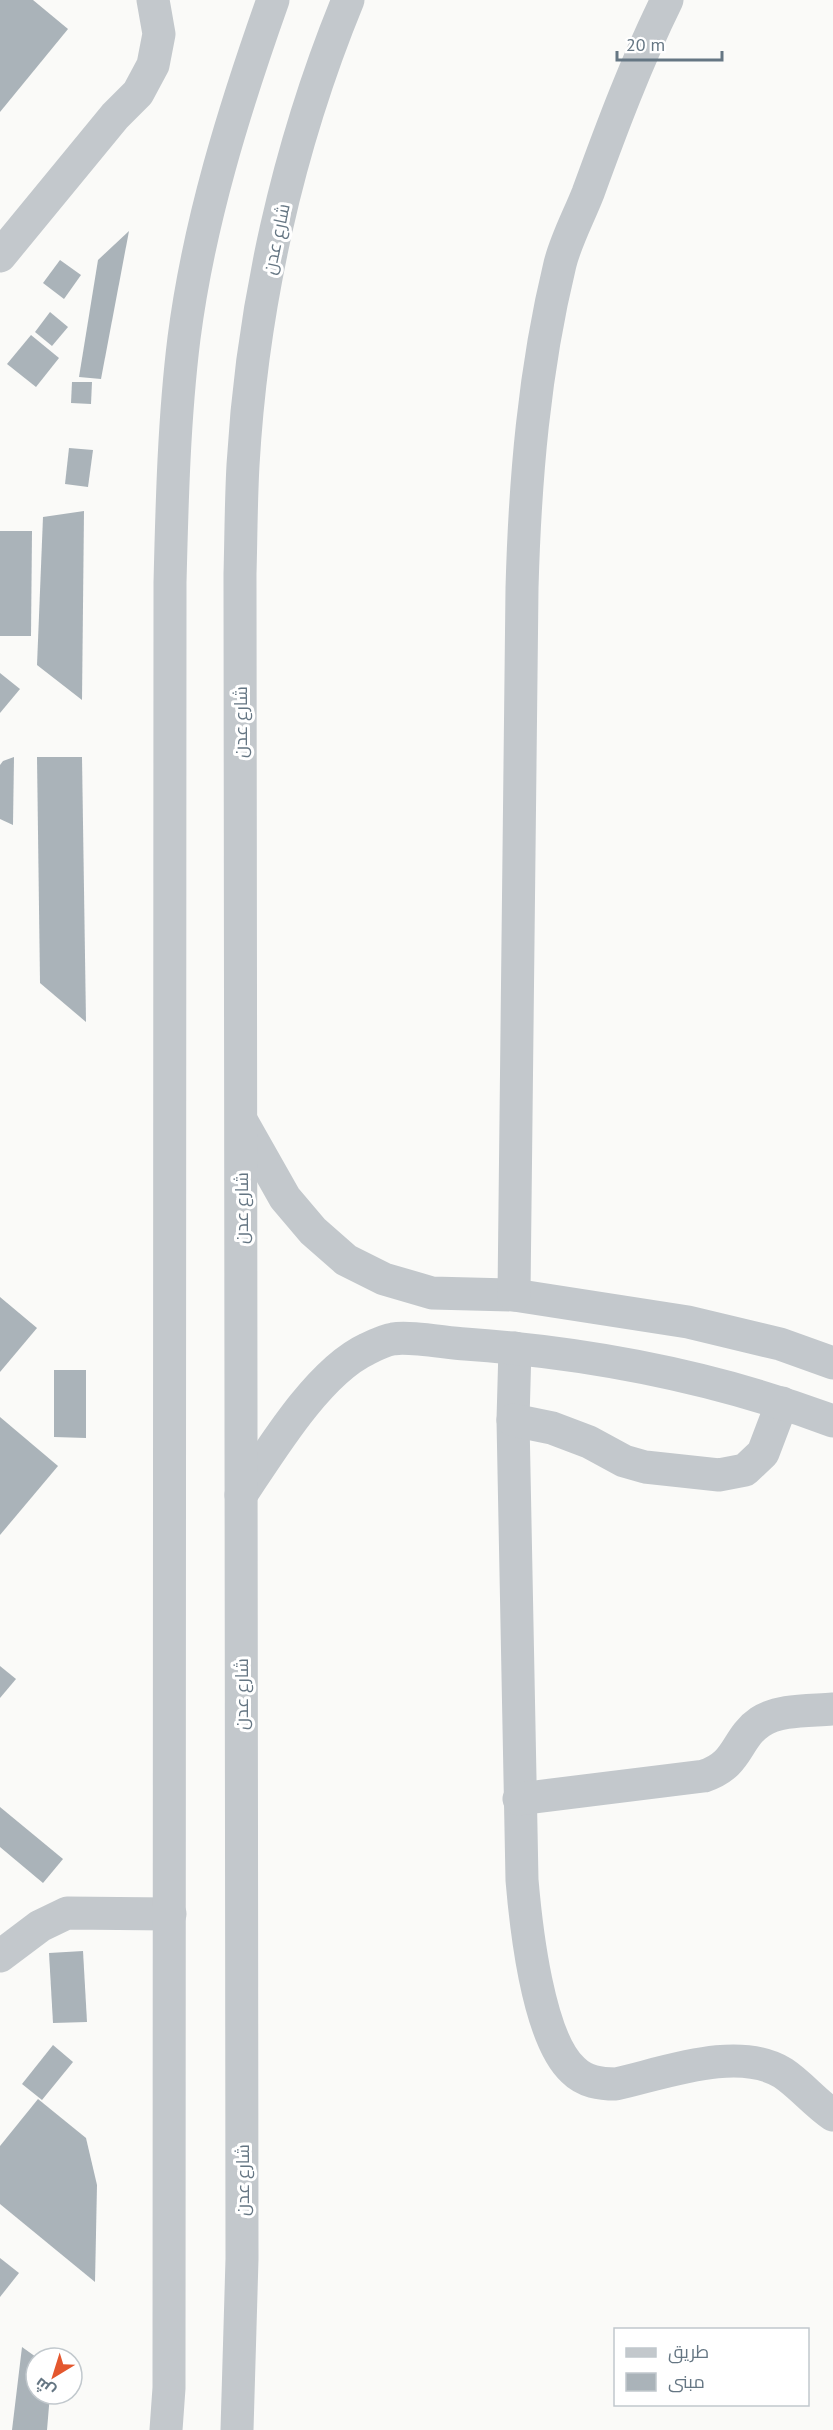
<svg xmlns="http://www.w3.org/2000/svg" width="833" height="2430" font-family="'PT Sans',Cairo,sans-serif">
<rect width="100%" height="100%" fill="#fafaf8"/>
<g fill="#aab3b9">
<path d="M 0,0 L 33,0 L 68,29 L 0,112 Z"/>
<path d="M 129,231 L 101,379 L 79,377 L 98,260 Z"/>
<path d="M 60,260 L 81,275 L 64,299 L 43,283 Z"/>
<path d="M 50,312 L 68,327 L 52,346 L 35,332 Z"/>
<path d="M 31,335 L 59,358 L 36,387 L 7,364 Z"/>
<path d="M 72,382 L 92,382 L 91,404 L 71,403 Z"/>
<path d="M 69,448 L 93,450 L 88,487 L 65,484 Z"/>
<path d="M 84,511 L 82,700 L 37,665 L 43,517 Z"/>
<path d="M 0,531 L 32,531 L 31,636 L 0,636 Z"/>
<path d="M 0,673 L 20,689 L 0,713 Z"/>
<path d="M 14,757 L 13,825 L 0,819 L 0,765 L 3,761 Z"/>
<path d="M 37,757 L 82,757 L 86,1022 L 40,983 Z"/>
<path d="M 0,1297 L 37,1328 L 0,1372 Z"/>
<path d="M 54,1370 L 86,1370 L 86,1438 L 54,1437 Z"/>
<path d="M 0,1417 L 58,1466 L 0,1535 Z"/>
<path d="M 0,1666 L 16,1679 L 0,1698 Z"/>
<path d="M 0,1807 L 63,1859 L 43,1883 L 0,1847 Z"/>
<path d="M 83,1951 L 87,2022 L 53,2023 L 49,1953 Z"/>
<path d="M 53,2045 L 73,2062 L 42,2100 L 22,2084 Z"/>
<path d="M 38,2099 L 86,2138 L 97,2185 L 95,2282 L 0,2204 L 0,2146 Z"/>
<path d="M 0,2258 L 19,2273 L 0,2297 Z"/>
<path d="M 22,2347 L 36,2357 L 36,2394 L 50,2394 L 47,2430 L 12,2430 Z"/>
</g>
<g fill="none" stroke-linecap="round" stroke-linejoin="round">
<g stroke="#c3c8cc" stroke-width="33">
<path d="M 0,256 L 115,116 L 138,93 L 153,65 L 159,34 L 153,0"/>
<path d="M 242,1122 L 285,1198 L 313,1231 L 346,1260 L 384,1279 L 432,1293 L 514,1295 L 688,1322 L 780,1344 L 833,1363"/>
<path d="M 514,1295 L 522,588 C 525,479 534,371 560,264 C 566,240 579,216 588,193 C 612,127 636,63 667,0"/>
<path d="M 515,1348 L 513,1420 L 522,1880 C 526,1927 538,2038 573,2070 C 585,2082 600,2084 616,2084 C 665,2073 738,2045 783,2073 C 801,2085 815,2103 833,2115"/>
<path d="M 513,1420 L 552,1428 L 589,1442 L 624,1461 L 645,1467 L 719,1475 L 745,1470 L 763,1453 L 782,1403"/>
<path d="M 241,1495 C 271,1450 318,1372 367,1349 C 375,1345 385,1340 393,1339 C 409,1336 447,1343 465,1344 C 591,1353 715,1377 833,1421"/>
<path d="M 519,1799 L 704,1776 C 740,1764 735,1739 760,1722 C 779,1709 810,1711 833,1709"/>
<path d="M 0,1956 L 40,1926 L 67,1913 L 170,1914"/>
<path d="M 166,2430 L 169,2388 L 170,583 C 172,501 174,419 184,338 C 199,222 234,110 273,0"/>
<path d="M 237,2430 L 242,2259 L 240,574 C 241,538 241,501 243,465 C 252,307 288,146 348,0"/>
</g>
</g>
<g text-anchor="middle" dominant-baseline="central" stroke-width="6" stroke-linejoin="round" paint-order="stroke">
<g font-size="18" fill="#657683" stroke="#fff">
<text transform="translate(276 239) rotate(-78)">شارع عدن</text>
<text transform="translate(240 722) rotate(-90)">شارع عدن</text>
<text transform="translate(241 1208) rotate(-90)">شارع عدن</text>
<text transform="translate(241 1694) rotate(-90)">شارع عدن</text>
<text transform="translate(242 2180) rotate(-90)">شارع عدن</text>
</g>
</g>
<rect x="614" y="2328" width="195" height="78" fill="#ffffff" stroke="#c1c8cd" stroke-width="1.5"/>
<rect x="626" y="2348" width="30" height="9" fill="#c3c8cc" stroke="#c1c8cd" stroke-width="1.5"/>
<text x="668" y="2358" font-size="18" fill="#657683">طريق</text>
<rect x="626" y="2373" width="30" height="18" fill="#aab3b9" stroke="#c1c8cd" stroke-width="1.5"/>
<text x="668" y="2388" font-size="18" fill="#657683">مبنى</text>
<g transform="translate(54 2376) rotate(218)"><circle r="28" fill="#ffffff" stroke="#c1c8cd" stroke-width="1.5"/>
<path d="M0-4.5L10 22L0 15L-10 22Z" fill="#e4572e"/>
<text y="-9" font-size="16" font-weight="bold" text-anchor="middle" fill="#657683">ش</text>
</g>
<path d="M617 51v9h105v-9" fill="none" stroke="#657683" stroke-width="3"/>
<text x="626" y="51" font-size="18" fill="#657683" stroke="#ffffff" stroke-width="4.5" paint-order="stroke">20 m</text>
</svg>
